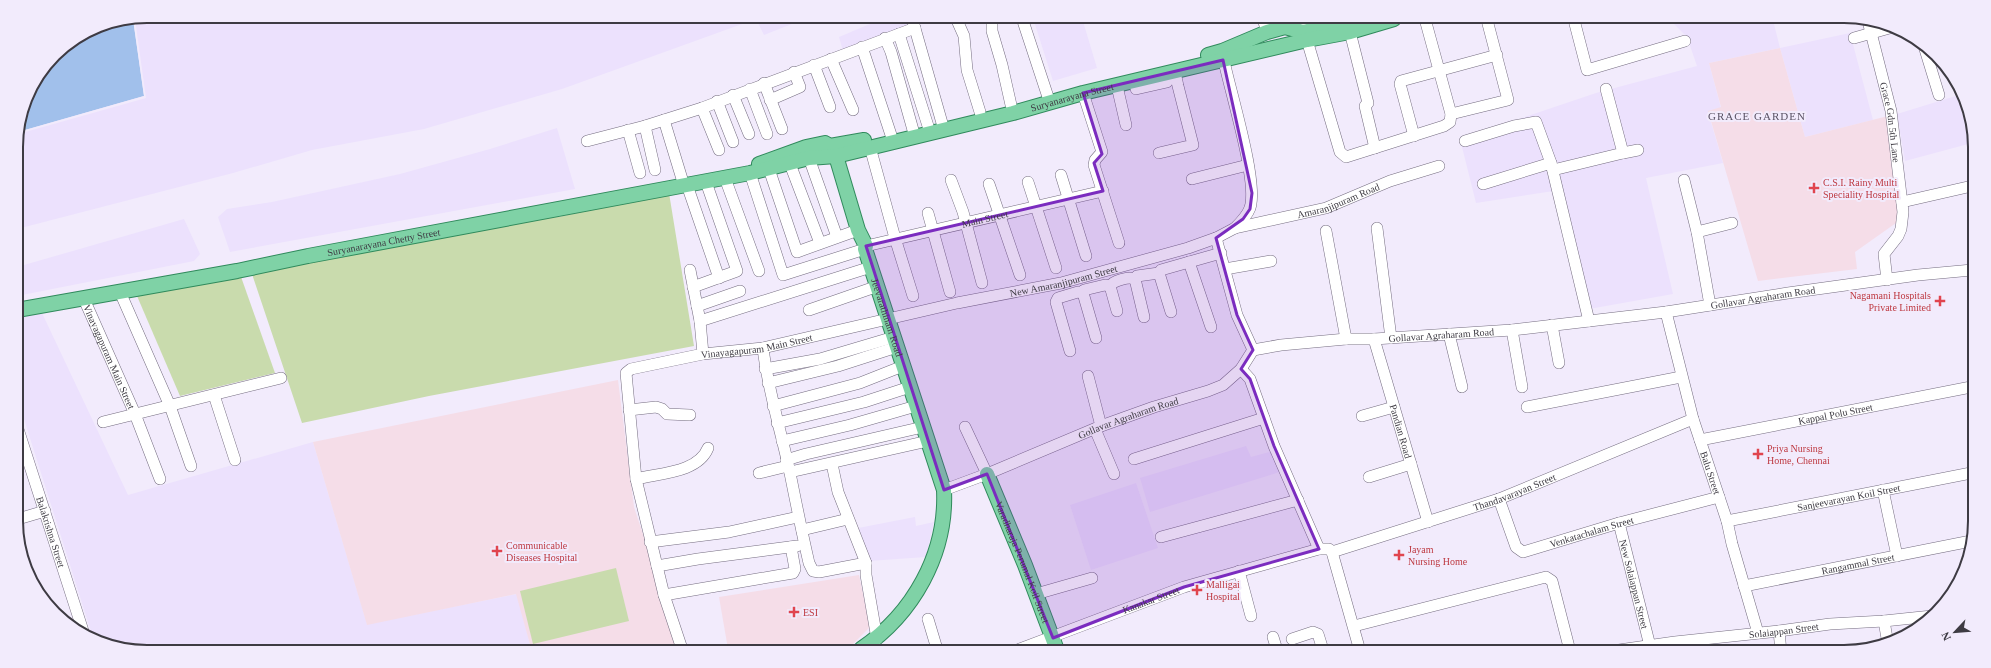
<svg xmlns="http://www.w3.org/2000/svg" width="1991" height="668" font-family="'Times New Roman',serif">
<rect width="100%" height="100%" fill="#f2ebfc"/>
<g fill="#ece1fd">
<path d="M 147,16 L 807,18 L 764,35 L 756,19 L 562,89 L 424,129 L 312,150 L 233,173 L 17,229 L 16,139 L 18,132 L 144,96 L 133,19 Z"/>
<path d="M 884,18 L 908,18 L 911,27 L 843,51 L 839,37 Z"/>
<path d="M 1033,18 L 1082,18 L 1097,68 L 1053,81 Z"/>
<path d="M 1670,20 L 1773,20 L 1780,48 L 1850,33 L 1873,120 L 1805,137 L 1780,48 L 1709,63 L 1721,108 L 1708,112 L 1723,163 L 1646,178 L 1673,294 L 1589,309 L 1560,190 L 1476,203 L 1460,139 L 1596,93 L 1697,66 L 1687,37 Z"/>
<path d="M 1959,95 L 1973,122 L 1972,143 L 1905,161 L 1897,114 Z"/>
<path d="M 557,128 L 575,189 L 230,252 L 218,217 L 227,209 L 272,202 L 400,174 L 490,149 Z"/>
<path d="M 184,219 L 200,254 L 194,261 L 17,296 L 17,267 Z"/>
<path d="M 42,313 L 128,495 L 313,442 L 367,624 L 517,594 L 531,648 L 113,647 L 93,638 L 18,400 L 17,317 Z"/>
<path d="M 1246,446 L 1251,457 L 1273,451 L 1283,471 L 1150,512 L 1140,478 Z"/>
<path d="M 1136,483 L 1158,548 L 1091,570 L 1070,505 Z"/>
<path d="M 915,517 L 916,526 L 934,522 L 926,557 L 869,561 L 858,528 Z"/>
</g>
<g fill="#f5dde8">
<path d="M 1780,48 L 1805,137 L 1888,116 L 1900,213 L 1896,223 L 1855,252 L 1857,269 L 1758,281 L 1708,111 L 1721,107 L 1709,63 Z"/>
<path d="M 618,380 L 634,507 L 681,649 L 531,648 L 516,594 L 367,625 L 313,442 Z"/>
<path d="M 859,575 L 870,627 L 853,644 L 845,649 L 728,649 L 719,597 Z"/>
</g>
<g fill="#c9dbad">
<path d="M 669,193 L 694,346 L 429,396 L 302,423 L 251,271 L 523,218 L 558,217 Z"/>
<path d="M 240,274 L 275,373 L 180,396 L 137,296 Z"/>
<path d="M 616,568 L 629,621 L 533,644 L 520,591 Z"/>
</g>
<path fill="#a1c0eb" d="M 133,19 L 144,96 L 18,132 L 26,97 L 55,54 L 97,26 Z"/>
<path fill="#f2ebfc" d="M 133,19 L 135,19 L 146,98 L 18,134 L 18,132 L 144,96 Z"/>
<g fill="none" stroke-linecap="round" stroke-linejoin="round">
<defs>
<g id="minor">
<path d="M 912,18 L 942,123"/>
<path d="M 956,18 L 964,36 L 967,70 L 980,112"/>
<path d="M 992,18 L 992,31 L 1002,65 L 1011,105"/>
<path d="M 1022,18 L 1048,97"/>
<path d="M 1263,19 L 1267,32"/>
<path d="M 1303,19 L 1306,31"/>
<path d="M 1574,20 L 1587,70 L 1685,41"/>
<path id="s1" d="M 1868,21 L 1891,111 L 1903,212 L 1901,229 L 1898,236 L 1884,254 L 1887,280"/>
<path d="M 1350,32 L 1368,103 L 1365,106 L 1375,148"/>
<path d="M 899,34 L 928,126"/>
<path d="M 885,38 L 891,52 L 913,130"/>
<path d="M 1854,38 L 1893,27"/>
<path d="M 1307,40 L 1340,152 L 1346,157 L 1444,126 L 1450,122 L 1451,114 L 1425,19"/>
<path d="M 1924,46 L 1939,95"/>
<path d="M 862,47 L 891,135"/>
<path d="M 1222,52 C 1228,85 1259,181 1250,208 C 1247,216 1241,222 1235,228"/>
<path d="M 831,59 L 853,110"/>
<path d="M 814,65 L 830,107"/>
<path d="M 1136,82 L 1136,89 L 1167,82"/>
<path d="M 764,83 L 782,129"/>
<path d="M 1117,86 L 1126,125"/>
<path d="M 750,89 L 767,134"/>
<path d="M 1083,93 L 1102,152 L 1095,160 L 1094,165 L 1119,243"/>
<path d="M 733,95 L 749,134"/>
<path d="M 770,100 L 800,87 L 794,72"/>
<path d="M 717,101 L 733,142"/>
<path d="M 702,108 L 719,150"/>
<path d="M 1451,114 L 1508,100 L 1487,20"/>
<path d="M 664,120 L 682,179"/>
<path d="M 645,126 L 655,170"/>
<path d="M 628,130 L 640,173"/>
<path d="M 1414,136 L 1400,84 L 1401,81 L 1497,55"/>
<path d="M 587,141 L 645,126 L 702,108 L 915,28"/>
<path d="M 1465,141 L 1514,126 L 1536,122 L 1551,163"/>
<path d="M 870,147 L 895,238 L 913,296"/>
<path d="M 1159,153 L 1193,145 L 1178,86 L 1176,77 L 1177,72"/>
<path d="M 1623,153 L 1638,150"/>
<path d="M 809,158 L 837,237"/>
<path d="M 790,164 L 820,243"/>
<path d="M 769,169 L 797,252 L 858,230"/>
<path d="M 1553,170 L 1623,153 L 1606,89"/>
<path d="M 750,173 L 783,275 L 865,249"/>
<path d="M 1061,175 L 1086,256"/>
<path d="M 725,178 L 759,271"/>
<path d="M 1192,179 L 1248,165"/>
<path d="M 951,180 L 963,212 L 982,283"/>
<path d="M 1684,180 L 1697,232 L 1710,305"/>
<path d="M 1028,182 L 1056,268"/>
<path d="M 989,184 L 1020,275"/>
<path d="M 1483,184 L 1551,163 L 1589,321"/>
<path d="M 687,185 L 719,278"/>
<path d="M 1902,202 L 1972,186"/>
<path d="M 928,213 L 950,292"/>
<path d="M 1377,228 L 1391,338"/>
<path d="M 1326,231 L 1346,339"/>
<path d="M 1697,232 L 1732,223"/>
<path d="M 1216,238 L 1237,315 L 1253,350"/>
<path id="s2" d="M 866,246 L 1103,191"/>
<path d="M 1189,262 L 1211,327"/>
<path d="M 1225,269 L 1271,261"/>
<path d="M 690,270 L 700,321 L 703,354"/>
<path d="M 1159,273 L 1171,312"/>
<path d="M 1135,279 L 1144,317"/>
<path d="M 1110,286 L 1117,311"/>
<path d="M 693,287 L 737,271 L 706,182"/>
<path d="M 120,292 L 170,406 L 191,466"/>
<path d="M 1083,293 L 1096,338"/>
<path id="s3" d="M 84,299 L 135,414 L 160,479"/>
<path d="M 697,306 L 740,291"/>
<path d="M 809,310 L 878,286"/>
<path id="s4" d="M 1666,312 L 1693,419 L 1727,521 L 1732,544 L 1758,633"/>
<path d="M 700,321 L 871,267"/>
<path d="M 1552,325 L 1559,363"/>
<path d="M 1512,330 L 1522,387"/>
<path d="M 1449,334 L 1462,387"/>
<path id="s5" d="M 1374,339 L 1428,522"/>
<path d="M 763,348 C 768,391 781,431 790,473 C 796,503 802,533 809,563 L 813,571 L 819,572 L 866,563"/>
<path d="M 1070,351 L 1056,302 L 1058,298 L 1078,292 L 1083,293 L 1084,290 L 1105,285 L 1110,286 C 1113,281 1129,276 1135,279 L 1137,276 L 1159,273 L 1161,270 L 1221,253"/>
<path d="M 765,369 L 820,359 L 894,337"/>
<path d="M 1241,369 L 1250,379 L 1274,446 L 1319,549"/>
<path d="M 1088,376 L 1101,426"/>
<path d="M 768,383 L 838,366 L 897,347"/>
<path d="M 214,395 L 235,460"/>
<path d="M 773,406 L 860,383 L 903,366"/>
<path d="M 1527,407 L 1681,377"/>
<path d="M 629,410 L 656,407 L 662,409 L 667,414 L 690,415"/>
<path d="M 1362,416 L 1394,407"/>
<path d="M 103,422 L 281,378"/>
<path d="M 777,423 L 864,402 L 910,387"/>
<path d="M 965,427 L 987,474"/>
<path id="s6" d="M 18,429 L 84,634"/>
<path d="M 1095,429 L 1114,474"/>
<path id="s7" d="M 1700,440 L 1971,387"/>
<path d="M 782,441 L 850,425 L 916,406"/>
<path d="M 1134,459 L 1264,418"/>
<path d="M 786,460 L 806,454 L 923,427"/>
<path d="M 832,464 L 838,492 L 866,563 L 866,575 L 877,639"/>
<path d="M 790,472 L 928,441"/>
<path d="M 759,473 L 788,466"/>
<path d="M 1369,477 L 1411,464"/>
<path d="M 636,479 C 659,473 698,473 708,448"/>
<path id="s8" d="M 944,490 L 987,474 L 1101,426 L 1154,407 L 1208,391 L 1223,385 L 1241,369 L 1253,350 L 1281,345 L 1346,339 L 1374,339 L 1512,330 L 1666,312 L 1788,293 L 1918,275 L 1972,270"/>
<path d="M 1883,490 L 1897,556"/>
<path id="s9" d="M 1499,499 L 1516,547 L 1523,552 L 1619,523 L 1719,497"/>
<path d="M 18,519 L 45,511"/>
<path id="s10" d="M 1727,521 L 1971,473"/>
<path id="s11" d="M 1619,523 L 1650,646"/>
<path d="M 802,530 L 848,519"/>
<path d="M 1161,537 L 1298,500"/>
<path d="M 650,542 L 729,532 L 798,517"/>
<path id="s12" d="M 1332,552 L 1499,499 L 1693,419"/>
<path d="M 657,566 L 698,559 L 797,546"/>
<path d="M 1239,571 L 1251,616"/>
<path id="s13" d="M 1744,586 L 1971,541"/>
<path d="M 1036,594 L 1092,578"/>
<path d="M 664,595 L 793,573 L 795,569 L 791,547"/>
<path d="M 928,619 L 937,649"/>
<path d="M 1884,621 L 1888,644"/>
<path d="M 1354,626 L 1546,577 L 1552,581 L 1570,651"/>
<path d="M 1779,631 L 1781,652"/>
<path d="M 1273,637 L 1277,650"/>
<path d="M 1292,639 L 1313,632 L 1318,634 L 1323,650"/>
<path id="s14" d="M 682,649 L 664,595 L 636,479 L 626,373 L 631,369 L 703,354 L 763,348 L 957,303 L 1061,283 L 1188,248 L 1216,238 L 1235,228 L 1326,208 L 1390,181 L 1439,166"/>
<path id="s15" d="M 1017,650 L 1184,587 L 1319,549 L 1329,549 L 1332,552 L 1360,651"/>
<path id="s16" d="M 1612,651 L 1675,642 L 1779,631 L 1830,624 L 1884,621 L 1932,616"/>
</g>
<g id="major">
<path d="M 1208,55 L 1222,51 L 1267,32 L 1285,27 L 1303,32 L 1358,19"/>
<path id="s17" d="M 832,148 L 836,156 L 858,230 L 866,246 L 865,249 L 944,490 C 947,554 913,614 861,649"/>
<path d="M 759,164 L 806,147 L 825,143 L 830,146 L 864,140"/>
<path id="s18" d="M 17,310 L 237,271 L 308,256 L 750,173 L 809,158 L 836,156 L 1013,113 L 1083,93 L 1307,40 L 1350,32 L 1394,19"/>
<path id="s19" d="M 987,474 L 1025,565 L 1057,650"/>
</g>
</defs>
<use href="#minor" stroke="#756d80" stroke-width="12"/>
<use href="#major" stroke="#308a5c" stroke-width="16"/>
<use href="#minor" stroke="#fff" stroke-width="11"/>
<use href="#major" stroke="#7fd2a6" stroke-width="14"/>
</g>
<path fill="#7b2cbf" fill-opacity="0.2" stroke="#7b2cbf" stroke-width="3" stroke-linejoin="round" d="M 1223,60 L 1252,193 L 1250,209 L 1243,219 L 1216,238 L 1237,315 L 1253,350 L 1241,369 L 1250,379 L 1274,446 L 1319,549 L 1184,587 L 1053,638 L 987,474 L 944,490 L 866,246 L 1103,191 L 1094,163 L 1102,154 L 1083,93 Z"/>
<g fill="#e0444e" stroke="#f2ebfc" stroke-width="1.5">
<path d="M1812 182h4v4h4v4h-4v4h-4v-4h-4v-4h4z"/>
<path d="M1938 295h4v4h4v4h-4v4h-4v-4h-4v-4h4z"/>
<path d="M1756 448h4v4h4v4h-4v4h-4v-4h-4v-4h4z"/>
<path d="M495 545h4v4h4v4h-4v4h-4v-4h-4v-4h4z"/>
<path d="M1397 549h4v4h4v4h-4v4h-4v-4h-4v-4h4z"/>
<path d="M1195 584h4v4h4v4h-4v4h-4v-4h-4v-4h4z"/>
<path d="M792 606h4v4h4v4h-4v4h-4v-4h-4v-4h4z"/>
</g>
<g text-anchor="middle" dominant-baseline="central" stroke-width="4" stroke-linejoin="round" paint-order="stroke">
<g font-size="10" fill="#3e3b43" stroke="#f2ebfc">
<text stroke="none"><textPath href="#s18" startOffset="1077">Suryanarayana Street</textPath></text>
<text stroke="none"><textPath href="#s1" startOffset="104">Grace Gdn 5th Lane</textPath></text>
<text stroke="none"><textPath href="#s14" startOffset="1018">Amaranjipuram Road</textPath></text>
<text stroke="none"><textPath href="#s2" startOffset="122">Main Street</textPath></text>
<text stroke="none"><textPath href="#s18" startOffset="373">Suryanarayana Chetty Street</textPath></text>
<text stroke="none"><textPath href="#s14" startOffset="731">New Amaranjipuram Street</textPath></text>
<text stroke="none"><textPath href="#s8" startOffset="858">Gollavar Agraharam Road</textPath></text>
<text stroke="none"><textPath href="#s17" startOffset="179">Jeevarathinam Road</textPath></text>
<text stroke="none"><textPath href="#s8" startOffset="534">Gollavar Agraharam Road</textPath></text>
<text stroke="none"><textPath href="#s14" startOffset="417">Vinayagapuram Main Street</textPath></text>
<text stroke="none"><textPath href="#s3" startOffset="63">Vinayagapuram Main Street</textPath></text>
<text stroke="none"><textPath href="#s7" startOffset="138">Kappal Polu Street</textPath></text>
<text stroke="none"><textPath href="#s8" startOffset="198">Gollavar Agraharam Road</textPath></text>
<text stroke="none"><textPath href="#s5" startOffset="96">Pandian Road</textPath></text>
<text stroke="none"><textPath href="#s4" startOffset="167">Balu Street</textPath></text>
<text stroke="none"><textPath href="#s12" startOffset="192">Thandavarayan Street</textPath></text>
<text stroke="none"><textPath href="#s10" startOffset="124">Sanjeevarayan Koil Street</textPath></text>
<text stroke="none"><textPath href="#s6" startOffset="108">Balakrishna Street</textPath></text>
<text stroke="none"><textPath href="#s9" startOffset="131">Venkatachalam Street</textPath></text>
<text stroke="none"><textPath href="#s19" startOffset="95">Varadharaja Perumal Koil Street</textPath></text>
<text stroke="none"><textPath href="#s13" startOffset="116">Rangammal Street</textPath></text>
<text stroke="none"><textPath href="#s11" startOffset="63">New Solaiappan Street</textPath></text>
<text stroke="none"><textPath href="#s15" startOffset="143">Kanakar Street</textPath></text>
<text stroke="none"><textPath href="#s16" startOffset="173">Solaiappan Street</textPath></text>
</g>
<g font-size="10" fill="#be3a42" stroke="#f2ebfc" text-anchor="start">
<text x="1823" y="182">C.S.I. Rainy Multi<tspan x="1823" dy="12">Speciality Hospital</tspan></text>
<text x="1931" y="295" text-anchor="end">Nagamani Hospitals<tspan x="1931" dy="12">Private Limited</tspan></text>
<text x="1767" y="448">Priya Nursing<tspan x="1767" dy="12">Home, Chennai</tspan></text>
<text x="506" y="545">Communicable<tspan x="506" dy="12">Diseases Hospital</tspan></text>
<text x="1408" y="549">Jayam<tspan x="1408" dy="12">Nursing Home</tspan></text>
<text x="1206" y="584">Malligai<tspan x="1206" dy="12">Hospital</tspan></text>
<text x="803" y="612">ESI</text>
</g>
<g font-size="11" letter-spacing="1" fill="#5a5264" stroke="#f2ebfc">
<text x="1757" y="116">GRACE GARDEN</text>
</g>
</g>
<path d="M0 0H1991V668H0ZM147 23H1844A124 124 0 0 1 1968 147V521A124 124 0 0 1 1844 645H147A124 124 0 0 1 23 521V147A124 124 0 0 1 147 23Z" fill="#f2ebfc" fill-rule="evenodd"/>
<path fill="none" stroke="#3e3b43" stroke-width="2" d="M147 23H1844A124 124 0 0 1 1968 147V521A124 124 0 0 1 1844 645H147A124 124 0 0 1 23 521V147A124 124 0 0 1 147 23Z"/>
<g transform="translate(1955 632) rotate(244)" stroke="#f2ebfc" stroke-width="3" paint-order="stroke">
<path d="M0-3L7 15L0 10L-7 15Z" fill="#3e3b43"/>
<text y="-6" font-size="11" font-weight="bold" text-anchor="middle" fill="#3e3b43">N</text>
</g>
</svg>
